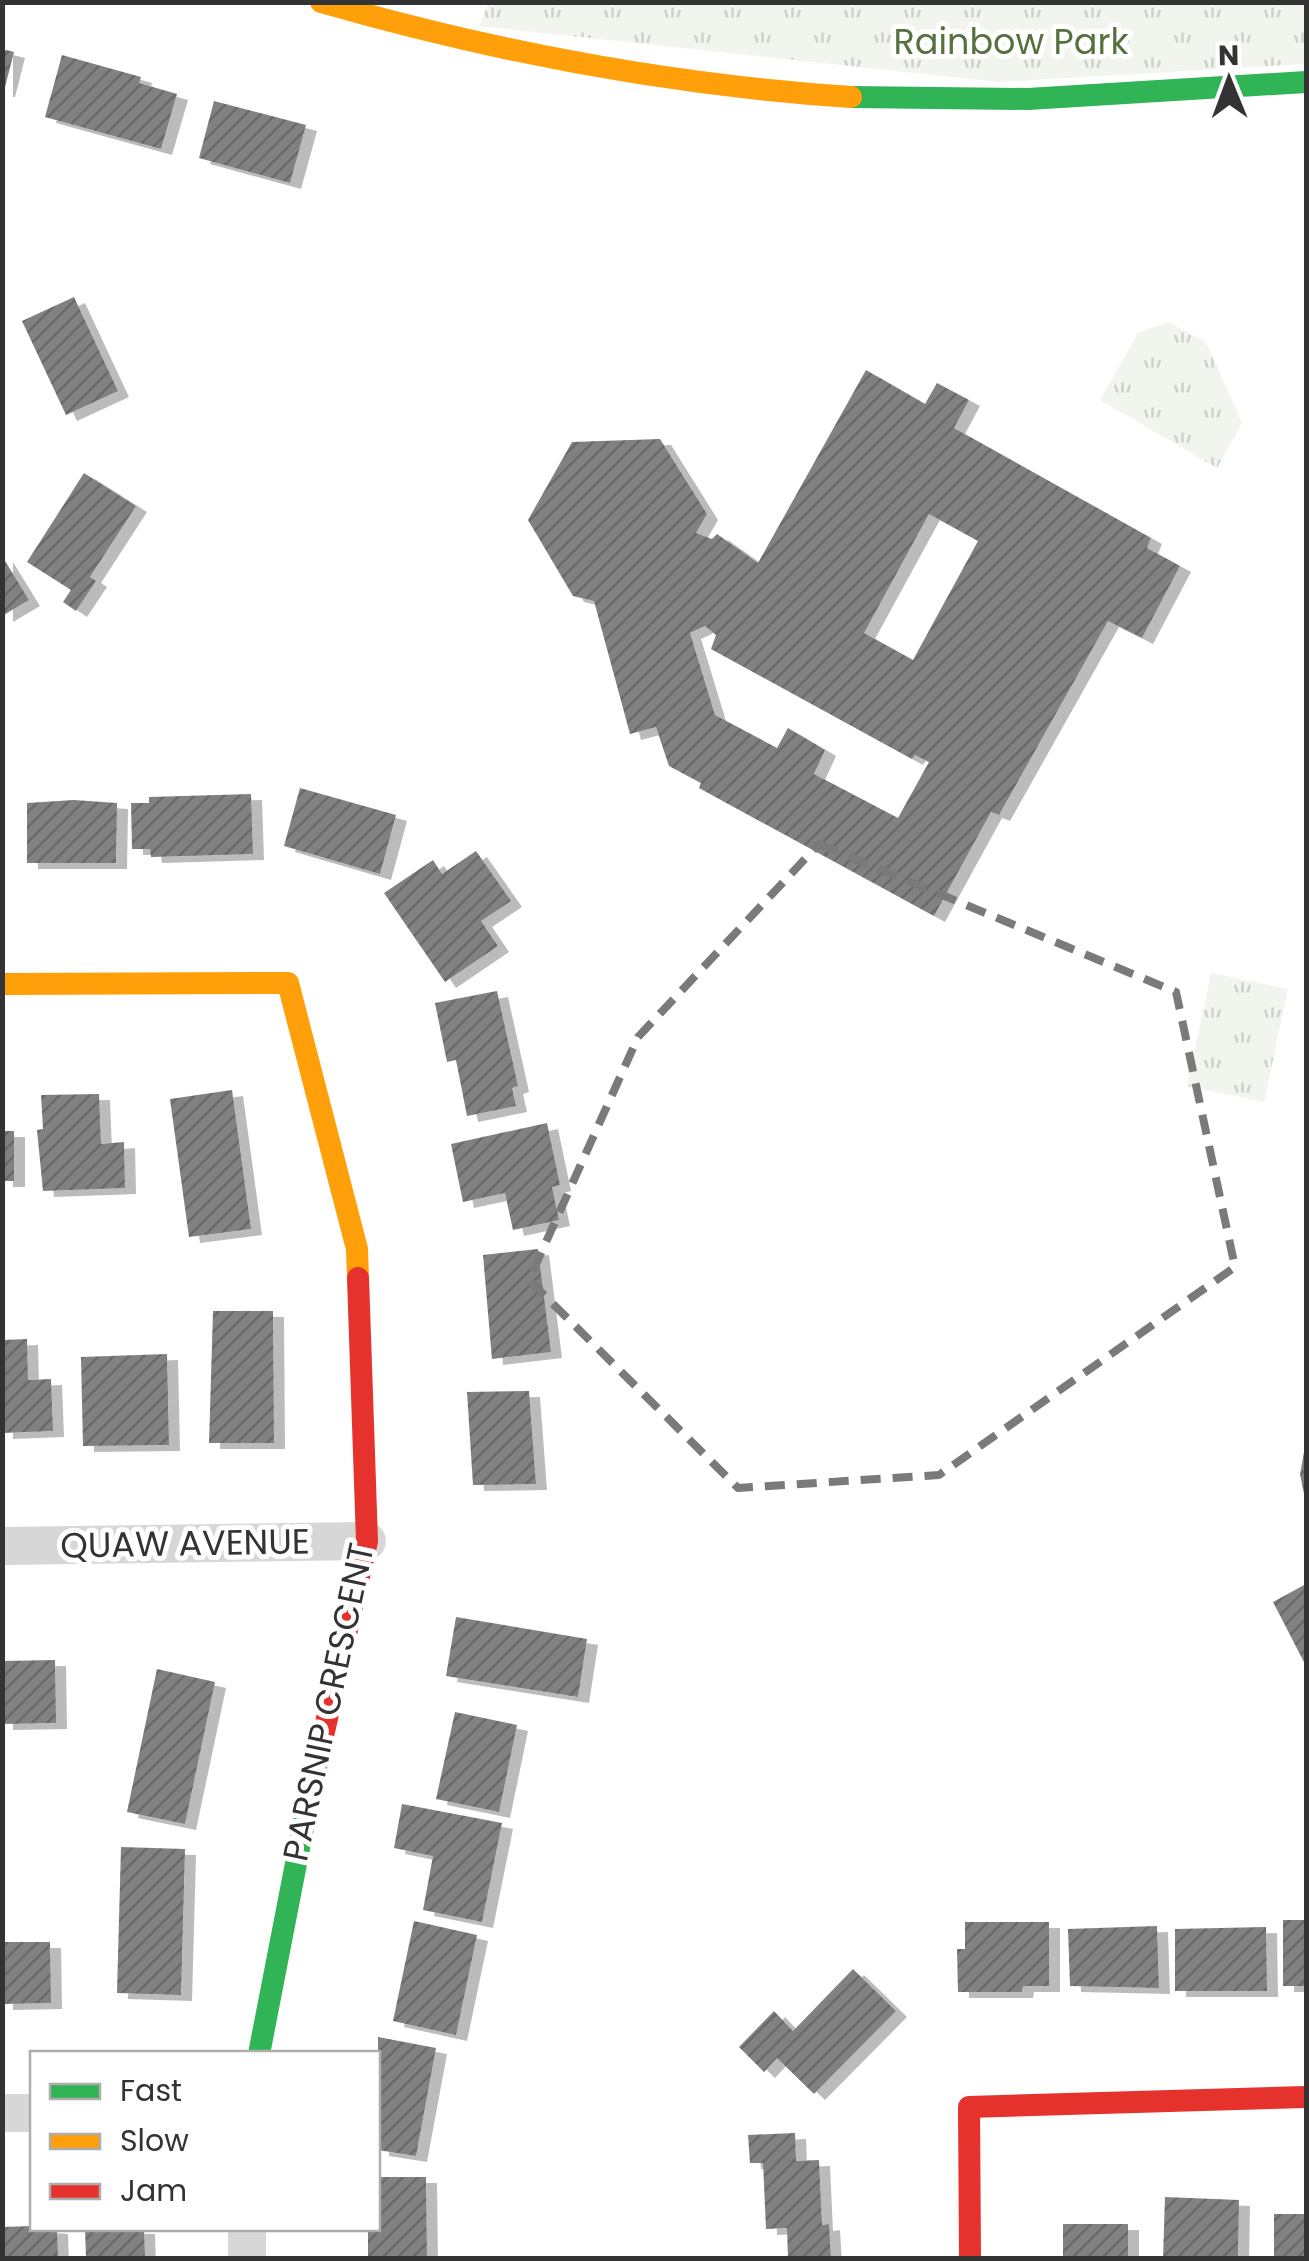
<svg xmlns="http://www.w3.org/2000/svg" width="1309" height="2261" font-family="Poppins,sans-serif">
<defs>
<pattern id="park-tufts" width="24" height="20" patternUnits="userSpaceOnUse" patternTransform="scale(2.5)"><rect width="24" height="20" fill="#f1f5ed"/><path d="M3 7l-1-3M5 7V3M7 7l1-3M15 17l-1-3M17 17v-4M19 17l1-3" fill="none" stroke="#cfd2cc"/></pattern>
<pattern id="building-hatch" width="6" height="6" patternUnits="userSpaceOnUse" patternTransform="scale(2.5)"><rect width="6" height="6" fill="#818181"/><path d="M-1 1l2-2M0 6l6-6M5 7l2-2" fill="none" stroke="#6a6a6a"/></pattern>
<filter id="shadow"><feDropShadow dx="11" dy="6" stdDeviation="0" flood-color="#0004"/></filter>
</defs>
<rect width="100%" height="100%" fill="#fff"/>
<g fill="url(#park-tufts)">
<path d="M 489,2 L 1306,2 L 1306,64 L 998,82 L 479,26 Z"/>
<path d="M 1168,322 L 1206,342 L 1242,423 L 1217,468 L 1100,400 L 1138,333 Z"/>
<path d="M 1211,973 L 1288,989 L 1264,1102 L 1187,1086 Z"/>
</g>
<g fill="url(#building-hatch)" fill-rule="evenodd" filter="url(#shadow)">
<path d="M 2,49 L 14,52 L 4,91 L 2,91 Z"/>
<path d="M 62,55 L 141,77 L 139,83 L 177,94 L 161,149 L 45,117 Z"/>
<path d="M 214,101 L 306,125 L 290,183 L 199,158 Z"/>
<path d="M 74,297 L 118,391 L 66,415 L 22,321 Z"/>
<path d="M 866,370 L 925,404 L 937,383 L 969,400 L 954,428 L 1151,538 L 1147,548 L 1180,566 L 1142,638 L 1108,621 L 999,815 L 991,812 L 934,916 L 699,788 L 701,783 L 669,766 L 656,727 L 630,734 L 594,601 L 573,596 L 528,520 L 572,442 L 660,439 L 707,514 L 696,533 L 712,539 L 717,534 L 758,563 ZM 929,514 L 978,541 L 913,660 L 864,633 ZM 705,626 L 716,635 L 711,649 L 912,759 L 915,755 L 929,762 L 898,818 L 814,774 L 825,750 L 788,728 L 777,748 L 715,715 L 690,633 Z"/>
<path d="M 84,473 L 136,506 L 90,577 L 96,581 L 76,611 L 63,602 L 71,590 L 27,562 Z"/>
<path d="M 2,556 L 29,600 L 2,616 Z"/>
<path d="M 300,788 L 396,815 L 380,874 L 284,846 Z"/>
<path d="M 251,794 L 253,854 L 151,857 L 150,849 L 132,849 L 131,803 L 149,803 L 149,797 Z"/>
<path d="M 74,800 L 117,803 L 116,863 L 27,863 L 27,803 Z"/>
<path d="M 476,851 L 511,901 L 481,921 L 498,946 L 445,982 L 384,893 L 433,860 L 442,874 Z"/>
<path d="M 497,991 L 518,1086 L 512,1088 L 516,1106 L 467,1116 L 456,1060 L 447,1062 L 435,1003 Z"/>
<path d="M 232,1090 L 251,1229 L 189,1237 L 170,1099 Z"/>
<path d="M 99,1094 L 101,1144 L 124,1142 L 125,1188 L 43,1191 L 37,1130 L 43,1129 L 41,1095 Z"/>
<path d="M 547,1123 L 560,1185 L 552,1187 L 559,1220 L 513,1230 L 505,1193 L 463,1202 L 451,1144 Z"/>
<rect x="2" y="1131" width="12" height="50"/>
<path d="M 538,1249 L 551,1352 L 492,1359 L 483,1255 Z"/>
<path d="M 213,1311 L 273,1311 L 274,1443 L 209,1443 Z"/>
<path d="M 27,1339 L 28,1380 L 51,1379 L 53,1431 L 2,1433 L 2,1340 Z"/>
<path d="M 167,1354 L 169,1445 L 83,1446 L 81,1357 Z"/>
<path d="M 529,1391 L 536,1484 L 473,1485 L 467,1392 Z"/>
<path d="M 1305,1447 L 1306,1447 L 1305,1499 L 1300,1474 Z"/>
<path d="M 1306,1584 L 1306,1666 L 1273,1602 Z"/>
<path d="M 456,1617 L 587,1639 L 578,1697 L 446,1676 Z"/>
<path d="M 55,1660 L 56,1723 L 2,1724 L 2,1661 Z"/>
<path d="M 157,1669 L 215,1682 L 185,1824 L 127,1812 Z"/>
<path d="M 455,1712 L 517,1725 L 499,1812 L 436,1799 Z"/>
<path d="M 402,1804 L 502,1823 L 482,1922 L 423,1910 L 433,1856 L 394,1848 Z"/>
<path d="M 121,1847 L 185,1849 L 181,1995 L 117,1993 Z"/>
<rect x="1283" y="1920" width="23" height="66"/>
<path d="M 414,1921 L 477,1935 L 456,2035 L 393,2021 Z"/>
<path d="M 965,1922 L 1049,1922 L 1049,1986 L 1023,1986 L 1022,1992 L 958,1992 L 957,1949 L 965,1949 Z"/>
<path d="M 1157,1926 L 1159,1988 L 1070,1986 L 1068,1929 Z"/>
<path d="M 1266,1927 L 1267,1991 L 1175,1991 L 1175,1929 Z"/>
<path d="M 2,1942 L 50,1942 L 51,2003 L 2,2004 Z"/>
<path d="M 853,1969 L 896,2011 L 814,2094 L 777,2058 L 764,2072 L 739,2047 L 774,2011 L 793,2031 Z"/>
<path d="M 378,2037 L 436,2048 L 416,2156 L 378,2150 Z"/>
<path d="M 795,2133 L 796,2161 L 819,2160 L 822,2225 L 829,2224 L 831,2258 L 788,2258 L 787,2228 L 766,2229 L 763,2163 L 750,2163 L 748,2135 Z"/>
<path d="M 378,2177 L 426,2177 L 427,2258 L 368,2258 L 368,2228 L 378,2228 Z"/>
<path d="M 1165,2197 L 1239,2200 L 1238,2258 L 1163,2258 Z"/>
<rect x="1274" y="2214" width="32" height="44"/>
<rect x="1063" y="2224" width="65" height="34"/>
<path d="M 32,2226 L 57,2228 L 58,2258 L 2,2258 L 2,2227 Z"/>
<path d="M 85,2228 L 144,2228 L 145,2258 L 86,2258 Z"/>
</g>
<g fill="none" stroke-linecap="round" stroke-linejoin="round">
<g stroke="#d7d7d7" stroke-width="38">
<path d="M 2,1546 L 367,1541"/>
<path d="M 2,2113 L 32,2113"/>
<path d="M 247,2258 L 247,2228"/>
</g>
<g stroke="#30b455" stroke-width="22">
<path d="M 851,97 L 1028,99 L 1306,82"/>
<path d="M 259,2054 L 307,1807"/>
</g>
<g stroke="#ff9f0a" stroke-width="22">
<path d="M 321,2 C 495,52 669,85 851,97"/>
<path d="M 2,984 L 288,983 L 357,1249 L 358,1278"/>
</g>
<g stroke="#e5322d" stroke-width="22">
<path d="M 307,1807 L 367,1541 L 358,1278"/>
<path d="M 970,2258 L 969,2107 L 1306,2097"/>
</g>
</g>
<path fill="none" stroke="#7a7a7a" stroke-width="8" stroke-dasharray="20 12" stroke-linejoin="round" d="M 819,844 L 1176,992 L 1235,1267 L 939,1475 L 738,1488 L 529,1280 L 638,1037 Z"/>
<g text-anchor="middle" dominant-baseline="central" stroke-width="10" stroke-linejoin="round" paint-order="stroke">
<g font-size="35" fill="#56703f" stroke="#fff">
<text x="1011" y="41">Rainbow Park</text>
</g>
<g font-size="35" fill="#333" stroke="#fff">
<text transform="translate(185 1543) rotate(-1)">QUAW AVENUE</text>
<text transform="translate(328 1702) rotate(-78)">PARSNIP CRESCENT</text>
</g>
</g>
<rect width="1309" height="2261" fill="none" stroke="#333333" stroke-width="10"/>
<rect x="30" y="2051" width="350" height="180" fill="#ffffff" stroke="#adadad" stroke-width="2.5"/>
<rect x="50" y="2084" width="50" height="15" fill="#30b455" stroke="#adadad" stroke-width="2.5"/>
<text x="120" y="2101" font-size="30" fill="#333333">Fast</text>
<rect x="50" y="2134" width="50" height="15" fill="#ff9f0a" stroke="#adadad" stroke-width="2.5"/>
<text x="120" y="2151" font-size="30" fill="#333333">Slow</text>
<rect x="50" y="2184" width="50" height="15" fill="#e5322d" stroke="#adadad" stroke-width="2.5"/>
<text x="120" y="2201" font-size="30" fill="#333333">Jam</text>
<g transform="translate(1229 80) rotate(359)" stroke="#ffffff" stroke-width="8" paint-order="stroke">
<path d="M0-8L18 38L0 25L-18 38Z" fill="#333333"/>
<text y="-15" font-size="28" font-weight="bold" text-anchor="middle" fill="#333333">N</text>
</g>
</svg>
